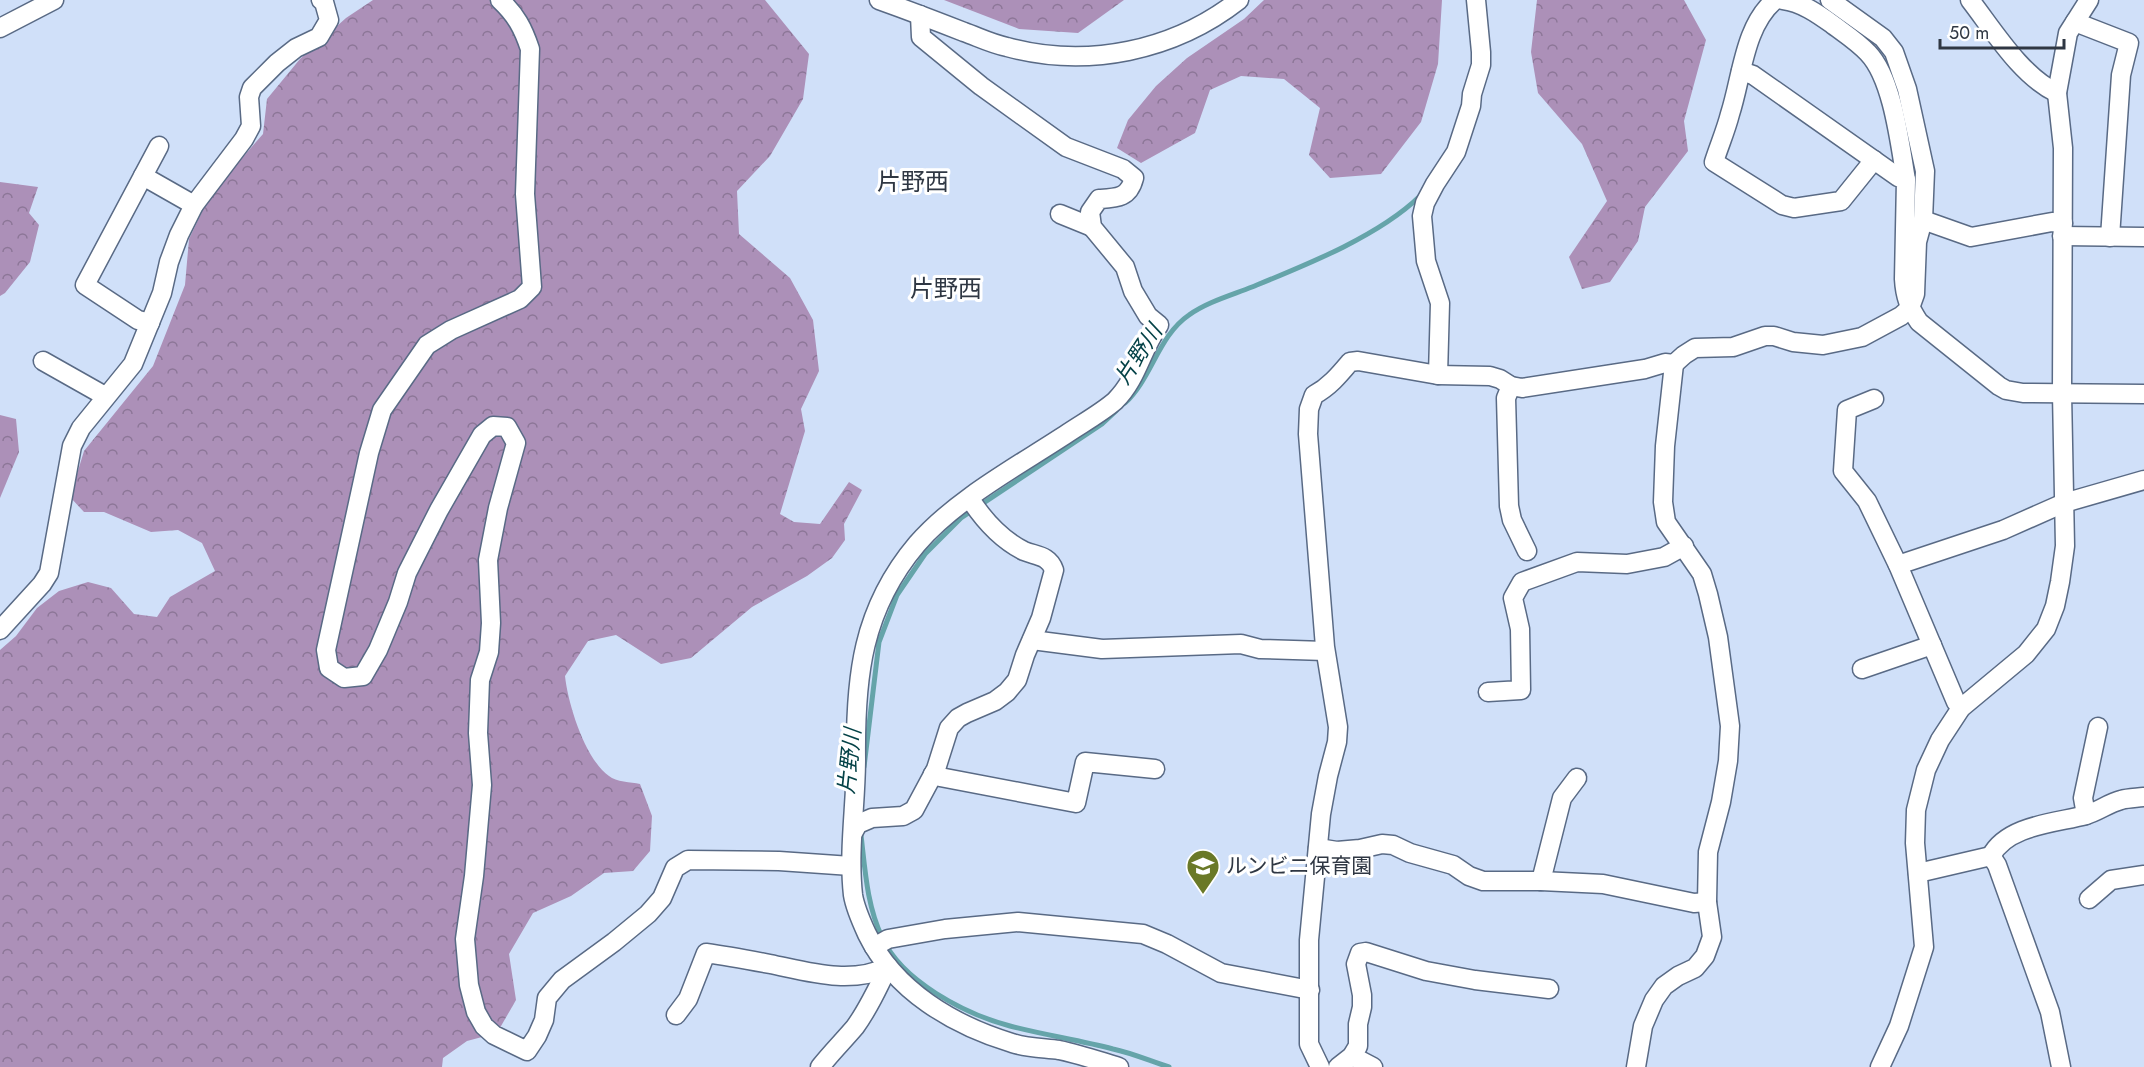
<svg xmlns="http://www.w3.org/2000/svg" width="2144" height="1067" font-family="Jost,'Noto Sans JP',sans-serif">
<defs>
<pattern id="forest-crowns" width="20" height="18" patternUnits="userSpaceOnUse" patternTransform="scale(1.5)"><rect width="20" height="18" fill="#ac90b8"/><path d="M2 6a3 3 0 1 1 6 0M12 15a3 3 0 1 1 6 0" fill="none" stroke="#8c7697"/></pattern>
</defs>
<rect width="100%" height="100%" fill="#d0e0f9"/>
<g fill="url(#forest-crowns)">
<path d="M 373,0 L 765,0 L 809,54 L 803,99 L 770,156 L 737,191 L 739,234 L 790,278 L 813,320 L 819,371 L 801,409 L 805,431 L 780,514 L 794,522 L 820,524 L 849,482 L 862,490 L 844,524 L 845,540 L 832,558 L 807,576 L 752,607 L 691,658 L 661,664 L 616,635 L 588,641 L 565,676 C 568,704 585,759 609,776 C 616,782 631,782 640,784 L 652,816 L 650,851 L 633,871 L 604,873 L 571,896 L 533,913 L 509,954 L 516,1000 L 497,1033 L 467,1041 L 443,1058 L 442,1067 L 0,1067 L 0,650 L 16,636 L 37,608 L 59,591 L 88,582 L 111,588 L 134,614 L 157,617 L 170,597 L 215,571 L 202,543 L 178,530 L 151,532 L 104,512 L 84,512 L 70,497 L 84,451 L 153,366 L 185,285 L 189,239 L 210,195 L 263,134 L 267,99 L 300,59 L 346,18 Z"/>
<path d="M 944,0 L 1124,0 L 1078,33 L 1019,29 Z"/>
<path d="M 1264,0 L 1442,0 L 1438,64 L 1421,122 L 1381,174 L 1330,178 L 1309,155 L 1320,108 L 1284,79 L 1241,76 L 1210,90 L 1195,133 L 1141,163 L 1117,148 L 1128,120 L 1156,86 L 1187,58 L 1244,19 Z"/>
<path d="M 1537,0 L 1684,0 L 1706,40 L 1684,121 L 1688,151 L 1645,207 L 1638,241 L 1610,282 L 1582,289 L 1569,257 L 1607,201 L 1582,144 L 1538,93 L 1531,52 Z"/>
<path d="M 0,182 L 38,187 L 29,213 L 39,225 L 30,262 L 5,293 L 0,296 Z"/>
<path d="M 0,415 L 16,419 L 19,452 L 0,498 Z"/>
</g>
<g fill="none" stroke-linecap="round" stroke-linejoin="round">
<g stroke="#65a4a9" stroke-width="5">
<path d="M 1125,403 C 1152,378 1158,336 1189,315 C 1207,302 1232,295 1252,287 C 1306,265 1379,236 1420,196"/>
<path d="M 864,767 L 879,642 L 897,595 L 925,554 L 961,518 L 1102,424 L 1116,411"/>
<path d="M 861,835 C 865,869 867,906 882,937 C 901,981 965,1014 1010,1026 C 1044,1035 1079,1040 1113,1049 C 1132,1053 1150,1061 1169,1067"/>
</g>
<defs>
<g id="minor">
<path d="M 500,0 C 516,15 523,28 530,49 L 525,194 L 532,287 L 520,299 L 451,330 L 427,345 L 382,410 L 369,453 L 326,650 L 329,668 L 344,678 L 363,676 L 378,650 L 398,602 L 407,573 L 439,510 L 482,435 L 493,426 L 507,427 L 516,443 L 498,508 L 488,560 L 491,623 L 489,652 L 480,680 L 478,733 L 482,785 L 474,876 L 465,939 L 469,985 L 476,1012 L 484,1026 L 494,1035 L 527,1051 L 537,1036 L 544,1020 L 547,998 L 562,980 L 614,942 L 648,914 L 662,898 L 675,868 L 688,860 L 779,861 L 851,866"/>
<path d="M 879,0 C 907,10 936,21 964,32 C 978,37 992,44 1007,47 C 1087,69 1174,51 1239,0"/>
<path d="M 1775,0 C 1744,26 1742,77 1730,114 C 1726,130 1719,146 1714,162 L 1782,205 L 1794,208 L 1841,201 L 1874,160"/>
<path d="M 1783,0 C 1801,2 1818,14 1832,24 C 1844,33 1858,42 1868,53 C 1893,79 1900,145 1906,180"/>
<path d="M 1970,0 C 1994,31 2021,76 2057,93"/>
<path d="M 920,15 L 921,37 L 981,86 L 1066,147 L 1123,169 L 1134,178 C 1129,198 1117,198 1099,199 L 1090,212 L 1092,227 L 1125,267 L 1133,291 L 1148,316 L 1159,325 C 1141,350 1138,378 1115,401 C 1101,413 1083,423 1068,433 C 1018,466 956,499 917,544 C 862,609 855,677 856,759 C 856,804 848,850 853,895 C 855,908 861,921 867,934 C 895,991 953,1025 1012,1043 C 1027,1048 1044,1048 1059,1050 C 1079,1054 1099,1061 1119,1067"/>
<path d="M 2075,22 L 2129,43 L 2121,75 L 2110,237"/>
<path d="M 0,28 L 54,0"/>
<path d="M 1741,71 L 1753,75 L 1898,177 L 1906,180 L 1904,279 C 1905,297 1909,307 1919,322 L 1999,386 L 2006,390 L 2023,393 L 2144,394"/>
<path d="M 143,176 L 194,205"/>
<path d="M 1060,214 L 1092,227"/>
<path d="M 1923,220 L 1971,237 L 2052,222 L 2063,223"/>
<path d="M 2062,236 L 2144,237"/>
<path d="M 150,323 L 138,320 L 85,285 L 159,146"/>
<path d="M 43,361 L 105,396"/>
<path d="M 1674,364 L 1684,355 L 1695,348 L 1733,347 L 1765,336 L 1774,336 L 1793,342 L 1823,345 L 1862,337 L 1901,316 L 1910,308 L 1915,294 L 1917,242 L 1923,220 L 1925,171 L 1907,89 L 1894,52 L 1883,38 L 1830,0"/>
<path d="M 1438,375 L 1440,303 L 1426,261 L 1422,216 L 1425,203 L 1435,184 L 1456,152 L 1471,106 L 1472,94 L 1481,65 L 1481,52 L 1476,0"/>
<path d="M 1511,386 L 1506,398 L 1509,506 L 1512,520 L 1527,551"/>
<path d="M 1874,399 L 1847,410 L 1843,471 L 1867,501 L 1898,565 L 1956,702 L 1961,708"/>
<path d="M 1898,565 L 2003,530 L 2064,503 L 2144,480"/>
<path d="M 0,630 L 42,584 L 49,573 L 72,446 L 81,428 L 133,364 L 162,293 L 169,262 L 179,235 L 194,205 L 244,139 L 251,126 L 249,97 L 252,88 L 277,63 L 296,48 L 319,37 L 329,20 L 324,2 L 321,0"/>
<path d="M 1032,640 L 1102,649 L 1241,644 L 1260,649 L 1325,651"/>
<path d="M 1862,669 L 1932,645"/>
<path d="M 1488,692 L 1521,690 L 1520,629 L 1513,598 L 1522,582 L 1577,562 L 1627,564 L 1664,557 L 1684,546"/>
<path d="M 933,774 L 940,777 L 1076,803 L 1085,762 L 1155,769"/>
<path d="M 2086,815 L 2083,798 L 2098,727"/>
<path d="M 853,833 L 858,824 L 872,818 L 903,816 L 914,810 L 936,769 L 949,728 L 958,718 L 967,713 L 995,701 L 1007,692 L 1017,680 L 1025,655 L 1041,618 L 1054,570 C 1049,555 1036,556 1024,551 C 1002,540 983,519 970,499"/>
<path d="M 1318,848 L 1337,851 L 1360,849 L 1382,844 L 1393,845 L 1410,853 L 1453,865 L 1469,876 L 1483,881 L 1541,881 L 1603,884 L 1694,903 L 1707,902"/>
<path d="M 1991,856 C 2007,825 2056,823 2086,815 C 2099,811 2109,803 2121,800 C 2128,798 2137,798 2144,797"/>
<path d="M 1918,873 L 1991,856 L 1997,865 L 2050,1012 L 2061,1067"/>
<path d="M 1541,881 L 1562,798 L 1577,778"/>
<path d="M 2089,899 L 2111,880 L 2144,875"/>
<path d="M 874,947 L 888,939 L 945,929 L 1018,922 L 1143,934 L 1167,944 L 1221,973 L 1310,990"/>
<path d="M 676,1015 L 688,999 L 706,953 C 728,956 749,960 770,964 C 809,972 850,985 888,967"/>
<path d="M 1352,1056 L 1373,1067"/>
<path d="M 820,1067 C 831,1053 844,1040 855,1027 C 868,1009 878,988 888,967"/>
<path d="M 1320,1067 L 1309,1044 L 1309,940 L 1321,814 L 1328,776 L 1337,742 L 1338,727 L 1325,647 L 1308,434 L 1309,409 L 1314,395 C 1329,387 1339,375 1350,362 L 1358,361 L 1438,375 L 1490,376 L 1500,379 L 1511,386 L 1522,388 L 1645,369 L 1665,363 L 1674,364 L 1665,446 L 1663,502 L 1666,522 L 1702,574 L 1708,594 L 1718,637 L 1730,726 L 1728,761 L 1721,802 L 1708,852 L 1707,902 L 1712,937 L 1705,956 L 1695,968 L 1678,976 L 1664,986 L 1654,1000 L 1643,1026 L 1636,1067"/>
<path d="M 1338,1067 L 1352,1056 L 1358,1046 L 1358,1024 L 1362,1007 L 1362,995 L 1356,964 L 1360,953 L 1366,952 L 1426,971 L 1475,980 L 1549,989"/>
<path d="M 1880,1067 L 1899,1026 L 1924,947 L 1915,843 L 1916,810 L 1926,770 L 1940,740 L 1961,708 L 2026,654 L 2046,629 L 2055,606 L 2060,582 L 2065,546 L 2062,393 L 2063,148 L 2057,93 L 2068,33 L 2089,0"/>
</g>
</defs>
<use href="#minor" stroke="#596a85" stroke-width="21"/>
<use href="#minor" stroke="#fff" stroke-width="18"/>
</g>
<defs>
<symbol id="school-pin" viewBox="-11 -11 22 30"><path d="M0 17L-7.5 6A9.5 9.5 0 1 1 7.5 6Z" fill="#6a7927" stroke="#fff"/><path d="M0-5L7-2L0 1L-7-2ZM-4 1L0 2.5L4 1V4Q0 6-4 4Z" fill="#fff"/></symbol>
</defs>
<g fill-rule="evenodd">
<use href="#school-pin" x="1184" y="847" width="38" height="52"/>
</g>
<g text-anchor="middle" dominant-baseline="central" stroke-width="6" stroke-linejoin="round" paint-order="stroke">
<g font-size="21" fill="#2f3743" stroke="#fff" text-anchor="start">
<text x="1226" y="866">ルンビニ保育園</text>
</g>
<g font-size="22" font-style="italic" fill="#044247" stroke="#fff">
<text transform="translate(1138 354) rotate(-57)">片野川</text>
<text transform="translate(849 761) rotate(-84)">片野川</text>
</g>
<g font-size="24" fill="#2f3743" stroke="#fff">
<text x="913" y="181">片野西</text>
<text x="946" y="288">片野西</text>
</g>
</g>
<path d="M1940 39v9h124v-9" fill="none" stroke="#2f3743" stroke-width="3"/>
<text x="1949" y="39" font-size="18" fill="#2f3743" stroke="#ffffff" stroke-width="4.5" paint-order="stroke">50 m</text>
</svg>
